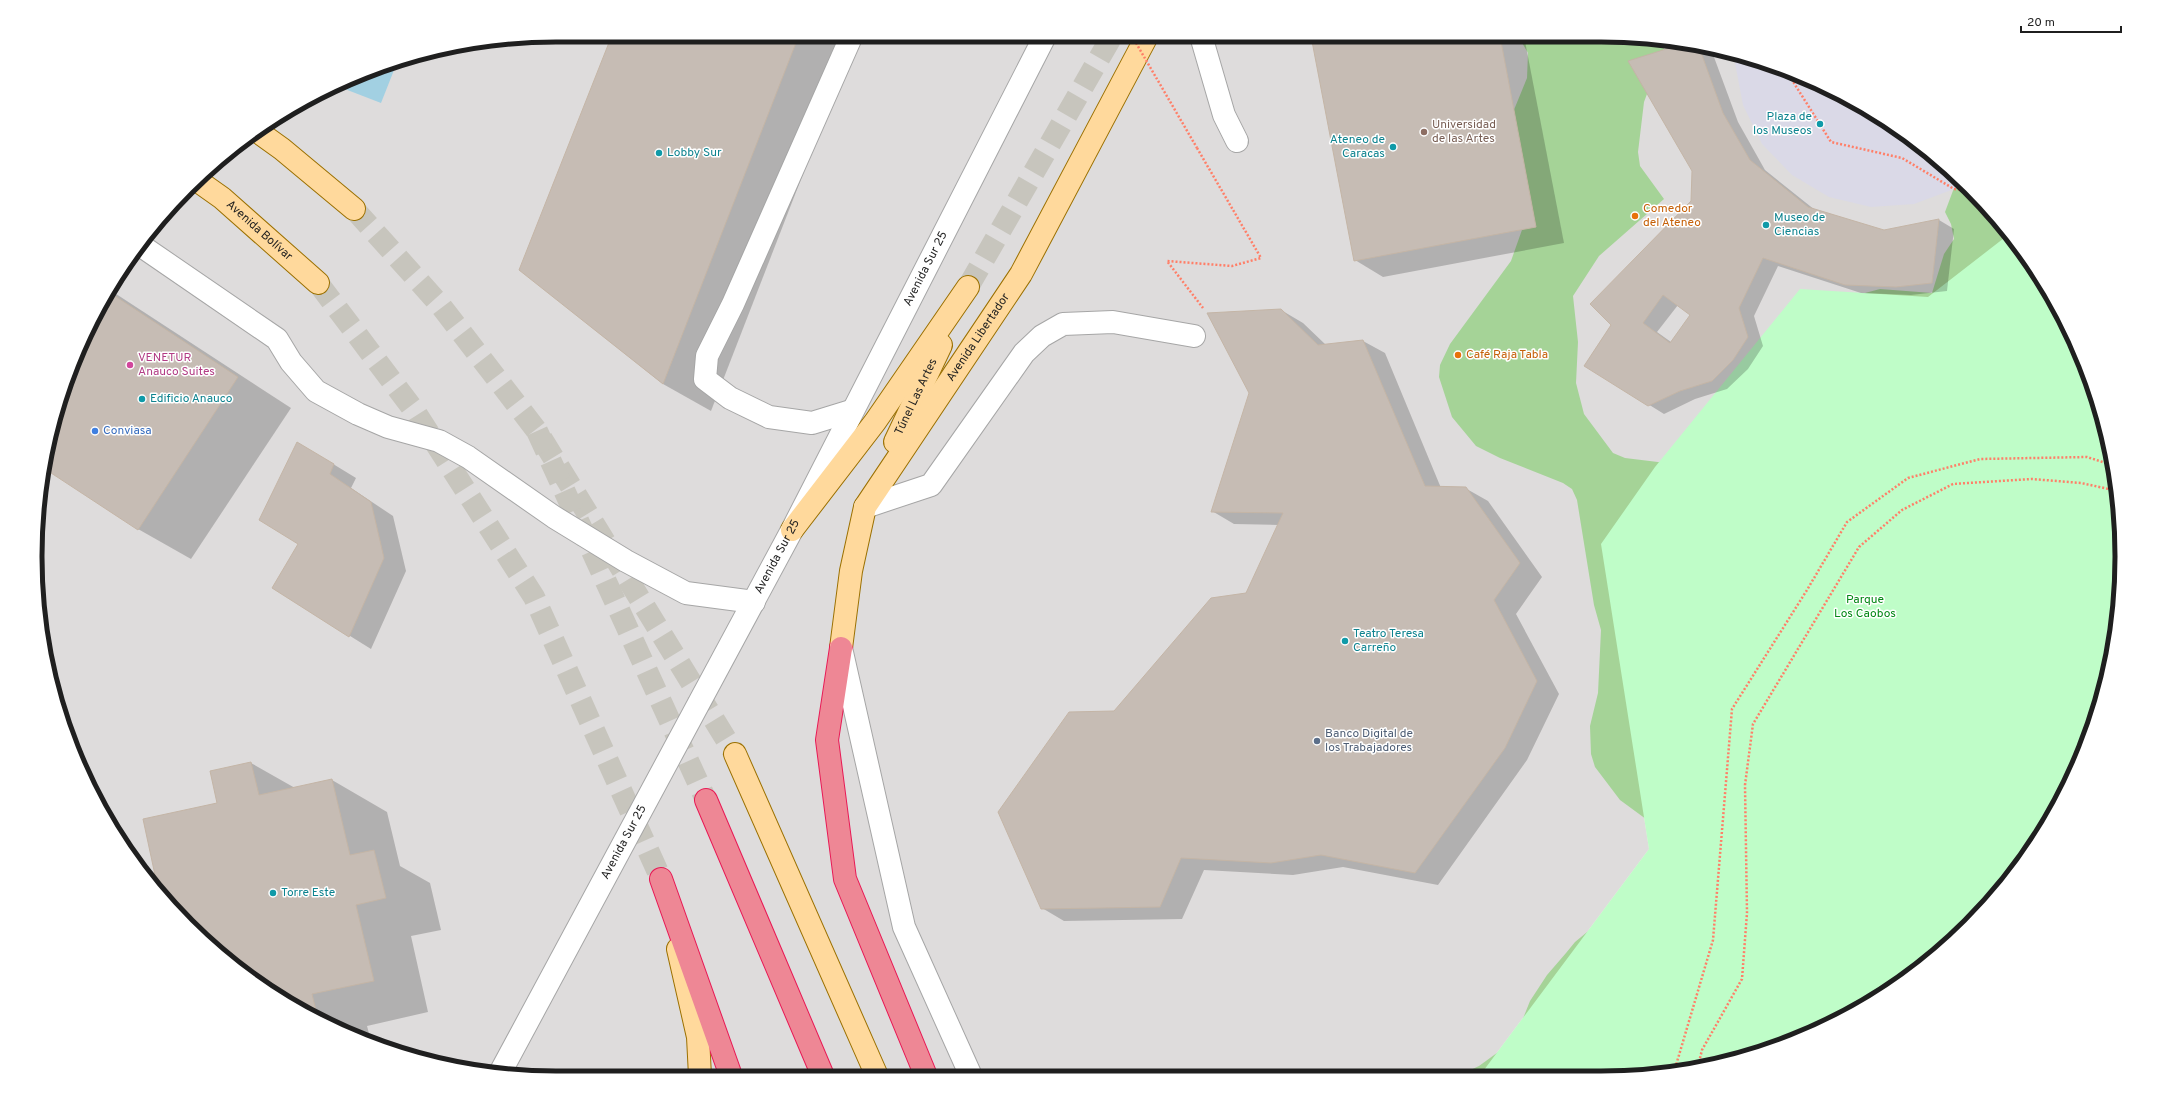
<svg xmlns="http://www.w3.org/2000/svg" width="2157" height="1113" font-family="Overpass,sans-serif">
<rect width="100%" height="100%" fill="#f1eee5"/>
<path fill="#dedcdc" d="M 556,35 L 1634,36 L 1736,53 L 1831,89 L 1918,143 L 1993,213 L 2008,235 L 1601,544 L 1649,849 L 1481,1074 L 523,1077 L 421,1060 L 326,1024 L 239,970 L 188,925 L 123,846 L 75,756 L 53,691 L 36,591 L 36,522 L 53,422 L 75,357 L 123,267 L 165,212 L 239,143 L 296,105 L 389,63 L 455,45 Z"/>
<path fill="#a5d397" d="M 1518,36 L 1634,36 L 1666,43 L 1644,102 L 1638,152 L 1640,166 L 1664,199 L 1599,256 L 1573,296 L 1578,342 L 1576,383 L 1584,414 L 1613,453 L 1625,458 L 1666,463 L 1838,312 L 1865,293 L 1880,289 L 1932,293 L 1944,254 L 1954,239 L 1951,224 L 1945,212 L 1957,180 L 1993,213 L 2052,296 L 2094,389 L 2118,489 L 2121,591 L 2104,692 L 2068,787 L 1993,900 L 1918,970 L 1800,1038 L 1669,1074 L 1462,1074 L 1479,1066 L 1501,1050 L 1520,1026 L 1530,1001 L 1547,975 L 1566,953 L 1575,942 L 1631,896 L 1650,847 L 1650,822 L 1620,800 L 1595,767 L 1591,754 L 1590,726 L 1598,693 L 1601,630 L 1594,605 L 1577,500 L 1572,489 L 1563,483 L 1500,458 L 1476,446 L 1452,417 L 1439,377 L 1440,365 L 1450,344 L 1511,261 L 1523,227 L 1509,122 L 1527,78 L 1528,53 Z"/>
<path fill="#bffdc8" d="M 2008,235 L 2052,296 L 2094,389 L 2118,489 L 2121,591 L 2104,692 L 2068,787 L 1993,900 L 1918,970 L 1800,1038 L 1669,1074 L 1481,1074 L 1649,849 L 1601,544 L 1655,467 L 1800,289 L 1928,297 Z"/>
<path fill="#dad9e7" d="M 1737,53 L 1831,89 L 1918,143 L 1962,184 L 1954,189 L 1914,204 L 1871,207 L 1829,197 L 1792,175 L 1762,144 L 1743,105 L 1735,63 Z"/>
<path fill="#a2d0e2" d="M 398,60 L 381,103 L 337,86 Z"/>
<g fill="#0003" fill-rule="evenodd">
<path d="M 613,35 L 857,35 L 711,411 L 663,384 L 520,270 Z"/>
<path d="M 1312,36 L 1524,36 L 1564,243 L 1383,277 L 1355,260 Z"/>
<path d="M 1684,44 L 1711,49 L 1738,122 L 1765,170 L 1815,210 L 1884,231 L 1939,220 L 1954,229 L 1947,291 L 1911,295 L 1861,293 L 1778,266 L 1754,316 L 1763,346 L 1748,369 L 1727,389 L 1695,399 L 1664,414 L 1585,365 L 1692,202 L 1693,171 L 1629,62 ZM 1678,305 L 1692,315 L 1671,342 L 1657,332 Z"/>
<path d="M 110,290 L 291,408 L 191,559 L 138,529 L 45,468 L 53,422 L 75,357 Z"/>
<path d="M 1281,310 L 1303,323 L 1326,345 L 1363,341 L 1385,353 L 1441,488 L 1465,488 L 1488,501 L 1542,577 L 1516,614 L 1559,694 L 1527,760 L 1438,885 L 1343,867 L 1293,875 L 1204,870 L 1182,919 L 1064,921 L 1042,908 L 1115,712 L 1246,594 L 1279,525 L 1234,524 L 1212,511 Z"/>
<path d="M 320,456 L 356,478 L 351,488 L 393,516 L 406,571 L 371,649 L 273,588 L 299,544 Z"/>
<path d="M 251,763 L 295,788 L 332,780 L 387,812 L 400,866 L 430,883 L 441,930 L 411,936 L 428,1012 L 367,1026 L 371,1041 L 326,1024 L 239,970 L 188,925 L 159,890 L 218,804 Z"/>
</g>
<g fill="#c6bcb4" stroke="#c4b5a6" fill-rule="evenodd">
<path d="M 612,35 L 799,35 L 663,384 L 519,270 Z"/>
<path d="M 1311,36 L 1500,36 L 1536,227 L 1354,261 Z"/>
<path d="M 1682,44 L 1699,47 L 1723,113 L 1750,160 L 1808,207 L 1884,230 L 1939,219 L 1932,283 L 1896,287 L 1845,285 L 1763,258 L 1739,308 L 1748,337 L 1733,360 L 1712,381 L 1680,391 L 1648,406 L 1584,366 L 1611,325 L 1590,304 L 1691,201 L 1692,171 L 1628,61 ZM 1663,295 L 1690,315 L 1670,343 L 1643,323 Z"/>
<path d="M 109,292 L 238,377 L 138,530 L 45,469 L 53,422 L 75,357 Z"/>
<path d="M 1281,309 L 1318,345 L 1363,340 L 1425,486 L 1466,487 L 1520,563 L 1494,600 L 1537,681 L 1505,748 L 1415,873 L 1321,855 L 1271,863 L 1181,858 L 1160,907 L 1041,909 L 998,812 L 1069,712 L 1114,711 L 1211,598 L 1246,593 L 1283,513 L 1211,512 L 1249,393 L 1207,313 Z"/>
<path d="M 297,442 L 334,464 L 330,474 L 371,502 L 384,558 L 349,637 L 272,588 L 298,544 L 259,520 Z"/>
<path d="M 251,762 L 259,795 L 332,779 L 350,855 L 374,850 L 386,898 L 356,905 L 374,981 L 312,994 L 318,1019 L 239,970 L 188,925 L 158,889 L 143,819 L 217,803 L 210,771 Z"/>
</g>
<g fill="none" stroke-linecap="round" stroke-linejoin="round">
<g stroke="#c7c5bd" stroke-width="22" stroke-dasharray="22 11" stroke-linecap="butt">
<path d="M 354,209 L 441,306 L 537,431 L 735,754"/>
<path d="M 318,283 L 416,413 L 534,597 L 661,879"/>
<path d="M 968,287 L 1112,36"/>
</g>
<path stroke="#c7c5bd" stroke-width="22" stroke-dasharray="22 11" stroke-linecap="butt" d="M 537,431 L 706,800"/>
<defs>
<g id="minor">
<path d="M 1201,36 L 1224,115 L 1237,141"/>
<path d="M 140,245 L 277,339 L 291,362 L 316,391 L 358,414 L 388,427 L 439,441 L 468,457 L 554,517 L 626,561 L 686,593 L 754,602"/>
<path d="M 851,411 L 812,423 L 769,417 L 730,398 L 705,379 L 707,356 L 733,304 L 852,35"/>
<path d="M 865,507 L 931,485 L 1024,353 L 1042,336 L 1063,324 L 1113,322 L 1194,336"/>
<path d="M 841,648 L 904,927 L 971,1076"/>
<path id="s1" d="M 500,1073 L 792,530 L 1045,36"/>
</g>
<g id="major">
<path d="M 257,131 L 282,149 L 354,209"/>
<path id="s2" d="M 198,181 L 222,198 L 318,283"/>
<path id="s3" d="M 895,442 L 941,345"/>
<path d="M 792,530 L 875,422 L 968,287"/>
<path id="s4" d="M 841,648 L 851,571 L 865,507 L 1021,274 L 1147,36"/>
<path d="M 735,754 L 877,1076"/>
<path d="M 678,949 L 698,1037 L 700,1076"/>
</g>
<g id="highway">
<path d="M 841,648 L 827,740 L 845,879 L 926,1076"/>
<path d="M 706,800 L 823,1076"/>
<path d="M 661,879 L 731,1076"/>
</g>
</defs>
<use href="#minor" stroke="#a6a6a6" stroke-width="24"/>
<use href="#major" stroke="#9b7000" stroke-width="24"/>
<use href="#highway" stroke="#e81955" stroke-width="24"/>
<g stroke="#ff7f68" stroke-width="2.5" stroke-dasharray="2 2" stroke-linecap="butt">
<path d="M 1311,36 L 1311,37"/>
<path d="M 1787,72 L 1831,142 L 1902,158 L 1954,189 L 1968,190"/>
<path d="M 1197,148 L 1261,258 L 1232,266 L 1167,261 L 1203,308"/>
<path d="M 1698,1066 L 1702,1050 L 1742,979 L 1747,913 L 1745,785 L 1753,724 L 1859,547 L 1902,510 L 1953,484 L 2032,479 L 2081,483 L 2118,491"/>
<path d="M 1674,1072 L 1713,940 L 1732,709 L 1807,590 L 1847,522 L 1908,478 L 1980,459 L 2087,457 L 2112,465"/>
</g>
<use href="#minor" stroke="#fff" stroke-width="22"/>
<use href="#major" stroke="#ffd99c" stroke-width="22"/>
<use href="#highway" stroke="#ee8795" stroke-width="22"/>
<path stroke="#ff7f68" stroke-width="2.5" stroke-dasharray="2 2" stroke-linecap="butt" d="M 1132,36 L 1197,148"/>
</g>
<g fill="#0f9aa8" stroke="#fff" stroke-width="1.5">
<circle cx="1820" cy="124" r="4"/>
<circle cx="1393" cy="147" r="4"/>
<circle cx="659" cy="153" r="4"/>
<circle cx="1766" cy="225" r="4"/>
<circle cx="142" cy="399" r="4"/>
<circle cx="1345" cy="641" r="4"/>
<circle cx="273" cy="893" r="4"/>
</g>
<circle fill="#8d6e63" stroke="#fff" stroke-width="1.5" cx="1424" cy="132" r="4"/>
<g fill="#e8710a" stroke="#fff" stroke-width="1.5">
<circle cx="1635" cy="216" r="4"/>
<circle cx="1458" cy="355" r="4"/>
</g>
<circle fill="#d1479c" stroke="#fff" stroke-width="1.5" cx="130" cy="365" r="4"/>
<circle fill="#3f7fe0" stroke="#fff" stroke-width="1.5" cx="95" cy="431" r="4"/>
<circle fill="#5c6f8a" stroke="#fff" stroke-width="1.5" cx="1317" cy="741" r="4"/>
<g text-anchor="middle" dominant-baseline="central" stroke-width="3" stroke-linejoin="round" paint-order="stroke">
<g font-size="12" fill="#0d838f" stroke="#fff" text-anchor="start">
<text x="1812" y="117" text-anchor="end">Plaza de<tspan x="1812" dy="14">los Museos</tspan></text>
<text x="1385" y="140" text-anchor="end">Ateneo de<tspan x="1385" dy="14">Caracas</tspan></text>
<text x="667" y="153">Lobby Sur</text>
<text x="1774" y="218">Museo de<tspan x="1774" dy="14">Ciencias</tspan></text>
<text x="150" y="399">Edificio Anauco</text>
<text x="1353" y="634">Teatro Teresa<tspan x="1353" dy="14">Carreño</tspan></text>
<text x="281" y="893">Torre Este</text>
</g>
<g font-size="12" fill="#785e54" stroke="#fff" text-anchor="start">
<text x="1432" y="125">Universidad<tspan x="1432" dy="14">de las Artes</tspan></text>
</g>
<g font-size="12" fill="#c56008" stroke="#fff" text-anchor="start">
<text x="1643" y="209">Comedor<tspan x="1643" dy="14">del Ateneo</tspan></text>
<text x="1466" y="355">Café Raja Tabla</text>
</g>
<g font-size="12" fill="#1f1f1f" stroke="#fff">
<text stroke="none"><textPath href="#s2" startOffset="79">Avenida Bolívar</textPath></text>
<text stroke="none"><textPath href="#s1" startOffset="910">Avenida Sur 25</textPath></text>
<text stroke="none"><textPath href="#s4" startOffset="347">Avenida Libertador</textPath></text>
<text stroke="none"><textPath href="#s3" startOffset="50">Túnel Las Artes</textPath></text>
<text stroke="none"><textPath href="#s1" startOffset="586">Avenida Sur 25</textPath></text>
<text stroke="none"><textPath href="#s1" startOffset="262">Avenida Sur 25</textPath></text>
</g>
<g font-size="12" fill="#b23c85" stroke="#fff" text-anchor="start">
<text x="138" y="358">VENETUR<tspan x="138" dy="14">Anauco Suites</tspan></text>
</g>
<g font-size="12" fill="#366cbe" stroke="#fff" text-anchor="start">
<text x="103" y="431">Conviasa</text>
</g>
<g font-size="12" fill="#038815" stroke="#fff">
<text x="1865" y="600">Parque<tspan x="1865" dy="14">Los Caobos</tspan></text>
</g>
<g font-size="12" fill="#4e5e75" stroke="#fff" text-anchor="start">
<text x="1325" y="734">Banco Digital de<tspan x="1325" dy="14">los Trabajadores</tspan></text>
</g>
</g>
<path d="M0 0H2157V1113H0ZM556 42H1601A514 514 0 0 1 2115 556V557A514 514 0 0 1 1601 1071H556A514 514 0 0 1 42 557V556A514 514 0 0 1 556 42Z" fill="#fff" fill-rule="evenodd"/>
<path fill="none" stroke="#1f1f1f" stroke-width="5" d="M556 42H1601A514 514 0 0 1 2115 556V557A514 514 0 0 1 1601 1071H556A514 514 0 0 1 42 557V556A514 514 0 0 1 556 42Z"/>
<path d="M2021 26v6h100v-6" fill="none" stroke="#1f1f1f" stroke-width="2"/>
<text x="2027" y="26" font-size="12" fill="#1f1f1f" stroke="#ffffff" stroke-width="3" paint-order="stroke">20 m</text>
</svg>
